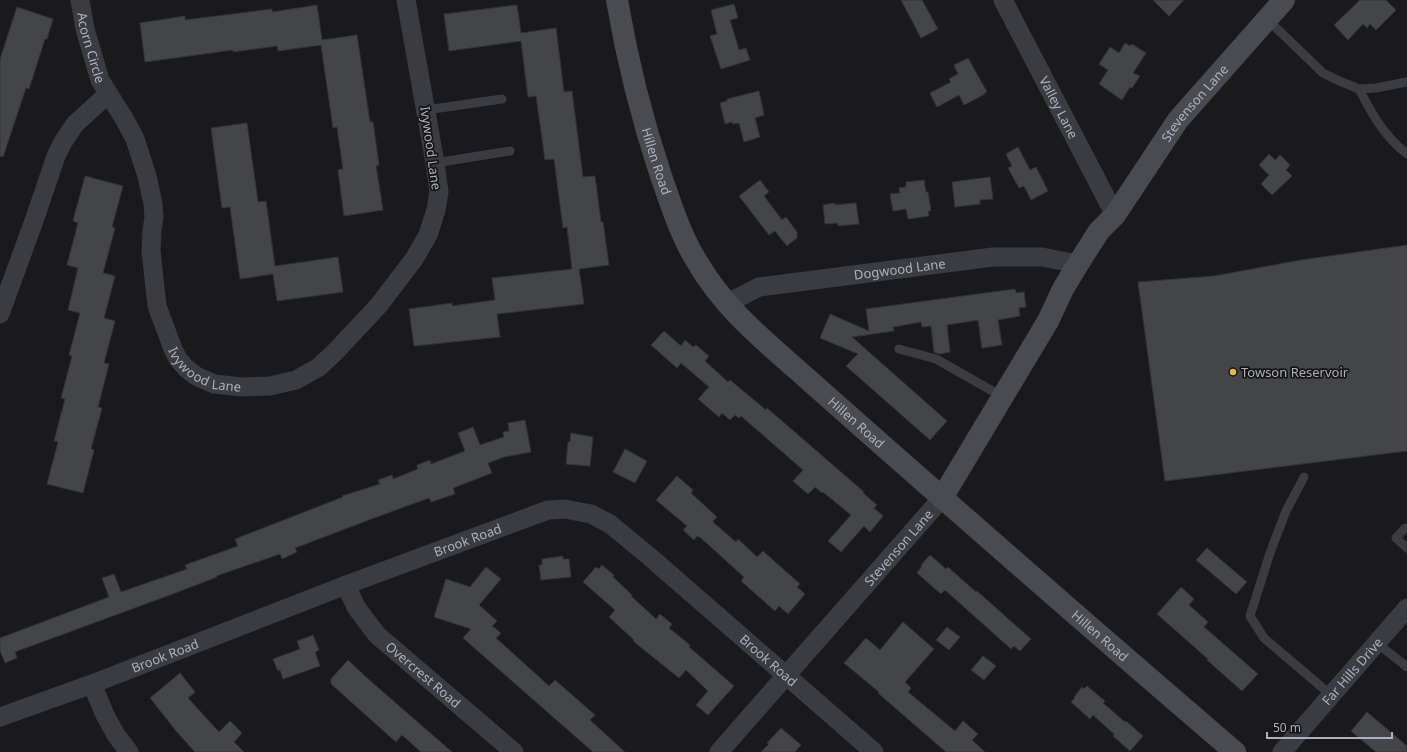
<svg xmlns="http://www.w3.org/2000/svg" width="1407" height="752" font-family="'Noto Sans',sans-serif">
<rect width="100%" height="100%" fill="#1a1a1c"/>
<g fill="#444549" stroke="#343438">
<path d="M 901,0 L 922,0 L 938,29 L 921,38 Z"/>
<path d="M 1153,0 L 1184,0 L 1169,16 Z"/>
<path d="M 1360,0 L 1386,0 L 1396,10 L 1376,30 L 1370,24 L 1367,28 L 1363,24 L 1348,40 L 1334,25 Z"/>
<path d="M 734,4 L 738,18 L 730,20 L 739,50 L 746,48 L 750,60 L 721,69 L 710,36 L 717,34 L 711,10 Z"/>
<path d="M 317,5 L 322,40 L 357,35 L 370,122 L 373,122 L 379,165 L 376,166 L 383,210 L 344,216 L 338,170 L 343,169 L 337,127 L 333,128 L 321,45 L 278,51 L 277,46 L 233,52 L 233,50 L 145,62 L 140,23 L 185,16 L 185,20 L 272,9 L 272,12 Z"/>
<path d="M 517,5 L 521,33 L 556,28 L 564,92 L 572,91 L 583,177 L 595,176 L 601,222 L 603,222 L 609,265 L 579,269 L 584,304 L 497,314 L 500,337 L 414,346 L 409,309 L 452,303 L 452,306 L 495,300 L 492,278 L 572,269 L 567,227 L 563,228 L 554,159 L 545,160 L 536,96 L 528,97 L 521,41 L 449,51 L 444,14 Z"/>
<path d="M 17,7 L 53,19 L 47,39 L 45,39 L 29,89 L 26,88 L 3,157 L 0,156 L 0,59 Z"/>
<path d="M 1125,43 L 1130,46 L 1132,44 L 1146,53 L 1133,73 L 1140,76 L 1132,88 L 1130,87 L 1122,100 L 1099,84 L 1108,70 L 1099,64 L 1110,47 L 1119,53 Z"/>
<path d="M 968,58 L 987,92 L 984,93 L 985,94 L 964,105 L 959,95 L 937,107 L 930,93 L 951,82 L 949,79 L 958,74 L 954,65 Z"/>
<path d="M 759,91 L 764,115 L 755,118 L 760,137 L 744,142 L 739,123 L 733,124 L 732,122 L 725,124 L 720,103 L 727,101 L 727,99 Z"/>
<path d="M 247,123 L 258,202 L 266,201 L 275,266 L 338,257 L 343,292 L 277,301 L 273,274 L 240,279 L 230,207 L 222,208 L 211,128 Z"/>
<path d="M 1018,147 L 1030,170 L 1036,167 L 1048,191 L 1031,200 L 1024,186 L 1019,188 L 1008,168 L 1012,166 L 1006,154 Z"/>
<path d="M 1269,154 L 1275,160 L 1280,155 L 1290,165 L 1286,170 L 1292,176 L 1272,195 L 1261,184 L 1269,175 L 1259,165 Z"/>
<path d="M 85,176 L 123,186 L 112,227 L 115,228 L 103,273 L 115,276 L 104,318 L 115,321 L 104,363 L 109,364 L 98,407 L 102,408 L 91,449 L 94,450 L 83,493 L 47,484 L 58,442 L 54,441 L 65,399 L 61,398 L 72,356 L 69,355 L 80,313 L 68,310 L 78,268 L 67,265 L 78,223 L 73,221 Z"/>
<path d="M 990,177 L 993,199 L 980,200 L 980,204 L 955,207 L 952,182 Z"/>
<path d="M 760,180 L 769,192 L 764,196 L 782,220 L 786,217 L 797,232 L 797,238 L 787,246 L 775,231 L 769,235 L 739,196 Z"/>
<path d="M 924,180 L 926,192 L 928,192 L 931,211 L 928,211 L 929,216 L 908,219 L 906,209 L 893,211 L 890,194 L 900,193 L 899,188 L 906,187 L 906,182 Z"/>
<path d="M 835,203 L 835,205 L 856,203 L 859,224 L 838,226 L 838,223 L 825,224 L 823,205 Z"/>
<path d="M 1407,245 L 1407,451 L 1165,481 L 1138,282 L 1214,276 L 1301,260 Z"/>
<path d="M 1015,289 L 1016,293 L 1024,292 L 1026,307 L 1019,308 L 1020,316 L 998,320 L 1002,345 L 982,348 L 978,320 L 947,325 L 950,352 L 939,354 L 934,352 L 931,326 L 922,327 L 921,322 L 893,327 L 894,331 L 852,337 L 947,421 L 930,440 L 846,366 L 858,354 L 820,338 L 830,314 L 869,331 L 866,309 Z"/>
<path d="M 664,331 L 681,346 L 685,340 L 693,347 L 696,345 L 709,356 L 705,361 L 728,382 L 730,380 L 766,410 L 767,408 L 864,492 L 863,493 L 877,505 L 874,508 L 883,516 L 870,532 L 864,526 L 841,552 L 828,541 L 851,515 L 823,492 L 822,493 L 815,487 L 808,494 L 793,481 L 803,470 L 741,416 L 739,418 L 735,415 L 730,420 L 722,413 L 719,417 L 698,399 L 709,387 L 681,363 L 677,368 L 651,345 Z"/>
<path d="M 525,420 L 531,452 L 504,457 L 488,463 L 492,473 L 453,488 L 455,494 L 431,502 L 429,498 L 374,518 L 295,548 L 297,552 L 282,559 L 280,554 L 216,576 L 217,577 L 170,595 L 20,650 L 15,652 L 17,658 L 5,663 L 0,651 L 0,638 L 109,597 L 102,578 L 114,574 L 121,592 L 187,569 L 185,565 L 238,546 L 235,539 L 343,497 L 342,496 L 380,484 L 378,480 L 392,475 L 393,479 L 418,469 L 417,465 L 430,460 L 431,464 L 465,451 L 458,433 L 473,427 L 480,445 L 504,437 L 503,432 L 509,431 L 508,423 Z"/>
<path d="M 571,433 L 593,437 L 590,466 L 566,464 L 568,442 L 570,442 Z"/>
<path d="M 625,449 L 647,461 L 635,483 L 613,472 Z"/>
<path d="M 677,476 L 693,490 L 691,493 L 717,517 L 713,521 L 714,523 L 736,542 L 738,539 L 757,557 L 763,551 L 800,584 L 797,587 L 805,594 L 788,614 L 779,606 L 775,611 L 741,581 L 744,577 L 701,538 L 697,536 L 694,540 L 683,530 L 687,526 L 656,500 Z"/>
<path d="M 1207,548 L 1247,582 L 1236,594 L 1196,560 Z"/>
<path d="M 930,555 L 946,569 L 948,567 L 976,592 L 977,591 L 1031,639 L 1020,651 L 1014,646 L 1011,649 L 945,590 L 941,594 L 917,573 L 922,566 L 921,565 Z"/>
<path d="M 563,556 L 563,559 L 569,559 L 571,577 L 541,580 L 539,565 L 542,565 L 542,559 Z"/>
<path d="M 602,565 L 614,575 L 613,577 L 632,595 L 631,596 L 656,619 L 660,614 L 672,624 L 669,628 L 690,645 L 689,647 L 734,686 L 708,715 L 696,705 L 708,691 L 686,670 L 679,678 L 633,641 L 634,640 L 609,617 L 615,610 L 583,582 L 596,567 L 599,569 Z"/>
<path d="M 486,567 L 501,579 L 479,605 L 497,621 L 492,626 L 501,633 L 496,638 L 549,686 L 555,680 L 595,715 L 590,720 L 625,752 L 593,752 L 463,638 L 471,629 L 434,617 L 446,579 L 470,587 Z"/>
<path d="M 1181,587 L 1194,599 L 1189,605 L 1208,622 L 1204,627 L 1258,674 L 1242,691 L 1207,660 L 1208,659 L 1157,614 Z"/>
<path d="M 903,622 L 934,649 L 905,682 L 911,688 L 908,692 L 955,731 L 963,721 L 978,734 L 972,740 L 985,752 L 946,752 L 878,693 L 879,692 L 844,663 L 866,638 L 880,650 Z"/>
<path d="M 947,627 L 960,637 L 949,650 L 936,640 Z"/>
<path d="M 313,635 L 319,650 L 315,652 L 320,666 L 283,679 L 280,670 L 278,671 L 273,659 L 300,649 L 297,641 Z"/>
<path d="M 983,656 L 996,666 L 984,680 L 971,670 Z"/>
<path d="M 348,660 L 366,677 L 452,752 L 421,752 L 402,735 L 396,742 L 331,684 L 331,679 Z"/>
<path d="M 180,673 L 195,692 L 188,698 L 219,732 L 230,721 L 242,733 L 234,742 L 244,752 L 195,752 L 177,732 L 150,698 Z"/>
<path d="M 1087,686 L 1105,701 L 1103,703 L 1125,722 L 1126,721 L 1143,736 L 1130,751 L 1113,736 L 1114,734 L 1093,715 L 1090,719 L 1071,702 L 1075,698 L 1074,697 L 1082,687 L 1084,689 Z"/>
<path d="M 1367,712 L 1407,746 L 1407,752 L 1376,752 L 1351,731 Z"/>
<path d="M 781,728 L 801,745 L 795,752 L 761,752 L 769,744 L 767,743 Z"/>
</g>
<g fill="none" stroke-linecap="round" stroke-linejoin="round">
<g stroke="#3b3c41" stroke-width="9">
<path d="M 1267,19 L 1323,73 L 1337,80 L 1359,89"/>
<path d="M 1407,82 L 1376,88 L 1359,89 C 1372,114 1384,136 1407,154"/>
<path d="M 426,110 L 502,99"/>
<path d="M 435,163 L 510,151"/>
<path d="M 899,349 L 936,359 L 1003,397"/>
<path d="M 1304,477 L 1286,511 L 1270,553 L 1250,616 L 1264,638 L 1331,695"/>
<path d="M 1405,528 L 1396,538 L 1407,548"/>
<path d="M 1377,643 L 1407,667"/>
</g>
<g stroke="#3b3c41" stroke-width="19">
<path id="s1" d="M 80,0 L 85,29 L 100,80 L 125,120 L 135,139 L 147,176 L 153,204 L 154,217 L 152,231 L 151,251 L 157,306 L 173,349 L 178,359 L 186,368 L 196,376 L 214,384 L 242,387 L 270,386 L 296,380 L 319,367 L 335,352 L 379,305 L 414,259 L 428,235 L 436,210 L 439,192 L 435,163 L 406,0"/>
<path id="s2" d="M 1003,0 L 1115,215"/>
<path id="s3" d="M 726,304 L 759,287 L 993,257 L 1042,257 L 1078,264"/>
<path d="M 0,314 L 35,218 L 56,156 L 63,142 L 75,124 L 108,94"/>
<path id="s4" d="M 346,585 L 356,607 L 377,635 L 514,752"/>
<path d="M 92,684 L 105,715 L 116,735 L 129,752"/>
<path id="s5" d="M 0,717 L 92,684 L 346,585 L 548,510 L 565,509 L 591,514 L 610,524 L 650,557 L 874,752"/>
<path id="s6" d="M 719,752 L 942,498"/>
<path id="s7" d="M 1282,752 L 1407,608"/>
</g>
<g stroke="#494b51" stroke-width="22">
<path id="s8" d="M 617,0 C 627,59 642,119 661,176 C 671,204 680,234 696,260 C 722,305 755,333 794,367 C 823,393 852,418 881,444 C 998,547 1116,650 1235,752"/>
<path id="s9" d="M 942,498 L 1048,321 L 1063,289 L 1078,264 L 1099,231 L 1115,215 L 1178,120 L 1284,0"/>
</g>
</g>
<circle fill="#e8ba45" stroke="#151517" stroke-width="1.5" cx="1233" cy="372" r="4"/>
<g text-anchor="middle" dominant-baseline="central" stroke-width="3.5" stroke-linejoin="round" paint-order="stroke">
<g font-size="13" fill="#adb1bb" stroke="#151517">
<text stroke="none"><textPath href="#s1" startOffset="49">Acorn Circle</textPath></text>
<text stroke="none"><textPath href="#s9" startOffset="470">Stevenson Lane</textPath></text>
<text stroke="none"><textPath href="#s2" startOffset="121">Valley Lane</textPath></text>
<text transform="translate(431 148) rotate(82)">Ivywood Lane</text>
<text stroke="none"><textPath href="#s8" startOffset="166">Hillen Road</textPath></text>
<text stroke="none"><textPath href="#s3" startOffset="179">Dogwood Lane</textPath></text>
<text stroke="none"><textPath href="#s1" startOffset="408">Ivywood Lane</textPath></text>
<text stroke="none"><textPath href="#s8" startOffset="502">Hillen Road</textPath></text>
<text stroke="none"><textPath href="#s5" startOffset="500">Brook Road</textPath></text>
<text stroke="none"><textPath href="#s6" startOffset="272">Stevenson Lane</textPath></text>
<text stroke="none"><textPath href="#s8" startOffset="826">Hillen Road</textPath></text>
<text stroke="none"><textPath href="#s5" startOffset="176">Brook Road</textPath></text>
<text stroke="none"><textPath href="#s5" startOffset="860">Brook Road</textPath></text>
<text stroke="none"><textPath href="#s7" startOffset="107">Far Hills Drive</textPath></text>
<text stroke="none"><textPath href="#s4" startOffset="120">Overcrest Road</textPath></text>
</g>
<g font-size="13" fill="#adb1bb" stroke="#151517" text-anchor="start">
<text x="1241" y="372">Towson Reservoir</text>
</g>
</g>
<path d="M1267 732v6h125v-6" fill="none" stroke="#adb1bb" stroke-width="2"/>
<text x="1273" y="732" font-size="12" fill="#adb1bb" stroke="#151517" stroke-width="3" paint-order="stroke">50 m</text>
</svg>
